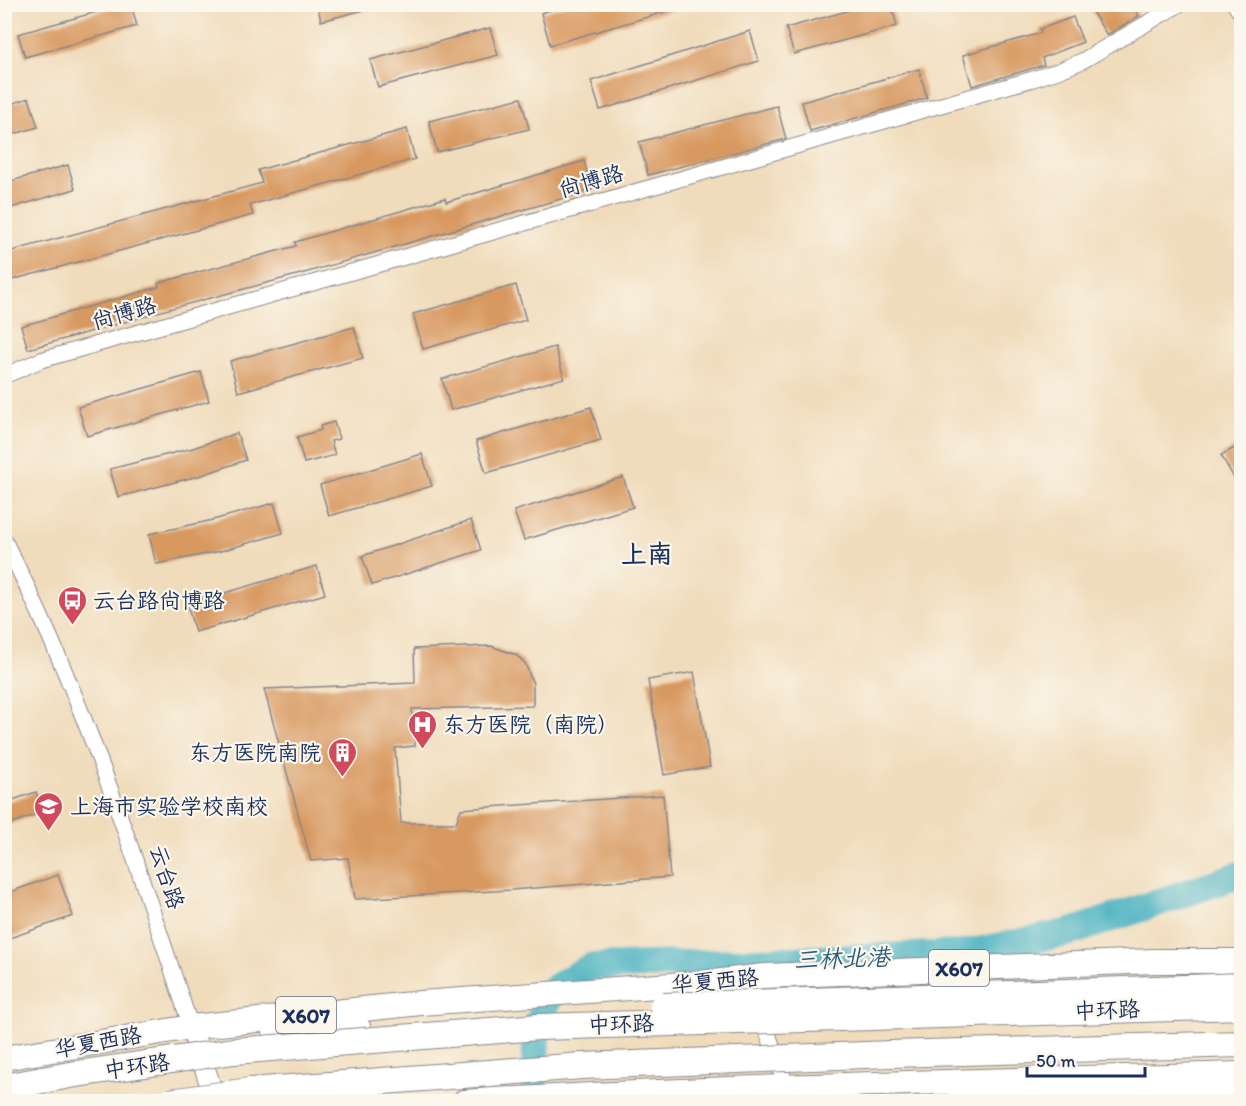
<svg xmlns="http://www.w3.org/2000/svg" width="1246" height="1106" font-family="Itim,'LXGW WenKai TC',sans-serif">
<rect width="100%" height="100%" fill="#fbf7ec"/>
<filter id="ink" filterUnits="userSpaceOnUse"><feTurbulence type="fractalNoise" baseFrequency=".0167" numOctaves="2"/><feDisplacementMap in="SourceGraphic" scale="12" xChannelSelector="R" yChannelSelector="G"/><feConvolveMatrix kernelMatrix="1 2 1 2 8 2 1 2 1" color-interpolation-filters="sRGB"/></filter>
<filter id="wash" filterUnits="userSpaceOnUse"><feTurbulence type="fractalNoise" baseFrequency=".008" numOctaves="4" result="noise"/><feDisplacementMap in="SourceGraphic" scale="24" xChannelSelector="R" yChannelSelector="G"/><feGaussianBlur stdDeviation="1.35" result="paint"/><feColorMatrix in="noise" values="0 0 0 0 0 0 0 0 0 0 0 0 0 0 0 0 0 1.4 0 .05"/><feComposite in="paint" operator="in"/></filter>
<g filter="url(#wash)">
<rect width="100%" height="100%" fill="#f0dcbb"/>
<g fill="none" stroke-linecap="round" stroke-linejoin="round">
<path stroke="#42afbf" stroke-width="28" d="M 533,1102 L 537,1025 L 554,988 L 590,967 L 962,954 L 1071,932 L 1242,874"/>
</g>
<g id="blocks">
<g fill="#d89960">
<path d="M 125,4 L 131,4 L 137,26 L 25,57 L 18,34 Z"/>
<path d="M 317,4 L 367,4 L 368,9 L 321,21 Z"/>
<path d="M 570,4 L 679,4 L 679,8 L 550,45 L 541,13 Z"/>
<path d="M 872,4 L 891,4 L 897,26 L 794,54 L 786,28 Z"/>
<path d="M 1101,4 L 1132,4 L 1139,16 L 1107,35 L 1091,10 Z"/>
<path d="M 1073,17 L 1083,42 L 1042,58 L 1044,65 L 972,86 L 963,55 L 1041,33 L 1040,29 Z"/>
<path d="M 490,28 L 498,55 L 378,87 L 370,60 Z"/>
<path d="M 750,31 L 759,61 L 600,110 L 591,81 Z"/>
<path d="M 919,69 L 927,98 L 810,131 L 802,102 Z"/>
<path d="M 29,98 L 38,127 L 4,137 L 4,106 Z"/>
<path d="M 521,98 L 529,129 L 437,152 L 429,121 Z"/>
<path d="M 777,106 L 786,139 L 648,175 L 639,142 Z"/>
<path d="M 407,129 L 415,159 L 250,205 L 253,215 L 4,282 L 4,253 L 262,183 L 258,170 Z"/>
<path d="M 584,161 L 592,190 L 304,273 L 150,314 L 150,315 L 28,349 L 21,326 L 159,287 L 158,283 L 296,246 L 295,242 L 445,198 L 446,202 Z"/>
<path d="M 68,165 L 75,189 L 4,210 L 4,183 Z"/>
<path d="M 516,285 L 526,320 L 423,349 L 413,314 Z"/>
<path d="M 354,327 L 363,358 L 238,392 L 230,361 Z"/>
<path d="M 555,347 L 564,378 L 451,410 L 442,379 Z"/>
<path d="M 201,372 L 209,401 L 87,436 L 78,407 Z"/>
<path d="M 591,407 L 601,440 L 486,473 L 476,441 Z"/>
<path d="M 334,422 L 339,439 L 331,441 L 335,455 L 304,463 L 297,437 L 321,430 L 320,426 Z"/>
<path d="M 237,433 L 246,460 L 202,475 L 118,497 L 110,469 L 193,448 Z"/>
<path d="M 1242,444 L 1242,492 L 1221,455 Z"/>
<path d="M 422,454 L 432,486 L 329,516 L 320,485 Z"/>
<path d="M 623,477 L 633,507 L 524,540 L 514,511 Z"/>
<path d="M 274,503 L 283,533 L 221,551 L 156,564 L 149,534 L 213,520 Z"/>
<path d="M 471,520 L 481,550 L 372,585 L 362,556 Z"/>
<path d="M 317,566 L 325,594 L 195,632 L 187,604 Z"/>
<path d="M 491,646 L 516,655 L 525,663 L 533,684 L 533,706 L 412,709 L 415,746 L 395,748 L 401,823 L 456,823 L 461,809 L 663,795 L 670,877 L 511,890 L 355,899 L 348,858 L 311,861 L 264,689 L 415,683 L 414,649 Z"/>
<path d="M 694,672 L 710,767 L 664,775 L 648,680 Z"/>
<path d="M 36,792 L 43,812 L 4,826 L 4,803 Z"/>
<path d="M 58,875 L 73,916 L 4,940 L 4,894 Z"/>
</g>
</g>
</g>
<g filter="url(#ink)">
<use href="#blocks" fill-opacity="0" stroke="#86868c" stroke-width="1.5"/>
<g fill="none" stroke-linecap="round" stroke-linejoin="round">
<defs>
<g id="minor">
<path d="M 4,376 L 41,360 L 1033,79 L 1058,71 L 1082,61 L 1180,4"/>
<path d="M 4,540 C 84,695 136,862 191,1027"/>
<path d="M 761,1014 L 792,1102"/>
</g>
<path id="tertiary" d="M 191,1027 L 216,1102"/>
<g id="primary">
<path d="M 1240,4 L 1242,7"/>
<path d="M 274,1030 L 311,1032 L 359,1029"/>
<path d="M 4,1058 L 191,1027 L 421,1003 L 713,982 L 764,976 L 1155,961 L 1242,961"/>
<path d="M 464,1102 C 723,1086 982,1081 1242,1074"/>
</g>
<path id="trunk" d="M 959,1102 L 1242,1094"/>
</defs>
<use href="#minor" stroke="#86868c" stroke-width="17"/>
<use href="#tertiary" stroke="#86868c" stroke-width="22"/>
<use href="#primary" stroke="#86868c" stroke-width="26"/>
<use href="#trunk" stroke="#86868c" stroke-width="28"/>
<use href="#minor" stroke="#fff" stroke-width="15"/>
<use href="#tertiary" stroke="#fff" stroke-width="20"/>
<use href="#primary" stroke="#fff" stroke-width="24"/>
<use href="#trunk" stroke="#fff" stroke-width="26"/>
<defs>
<g id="trunk-bridge">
<path d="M 663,1006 L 1242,986"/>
<path d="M 4,1087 L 70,1075 L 234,1051 L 539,1027 L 1242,1006"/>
<path d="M 170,1102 L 250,1091 L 582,1066 L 891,1054 L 1242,1044"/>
</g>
</defs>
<use href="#trunk-bridge" stroke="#86868c" stroke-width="28" stroke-linecap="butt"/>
<use href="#trunk-bridge" stroke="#fff" stroke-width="26"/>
</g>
</g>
<defs>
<symbol id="bus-pin" viewBox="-11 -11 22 30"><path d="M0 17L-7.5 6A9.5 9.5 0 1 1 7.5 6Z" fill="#d1495b" stroke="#fbf7ec"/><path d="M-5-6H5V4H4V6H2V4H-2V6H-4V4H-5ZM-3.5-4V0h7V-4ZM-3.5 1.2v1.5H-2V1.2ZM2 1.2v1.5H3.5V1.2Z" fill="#fff"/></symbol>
<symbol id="hospital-pin" viewBox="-11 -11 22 30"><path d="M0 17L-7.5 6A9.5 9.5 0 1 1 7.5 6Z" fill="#d1495b" stroke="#fbf7ec"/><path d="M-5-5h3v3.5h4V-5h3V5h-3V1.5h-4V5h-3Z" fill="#fff"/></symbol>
<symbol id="building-pin" viewBox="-11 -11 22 30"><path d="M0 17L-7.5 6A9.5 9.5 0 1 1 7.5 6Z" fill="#d1495b" stroke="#fbf7ec"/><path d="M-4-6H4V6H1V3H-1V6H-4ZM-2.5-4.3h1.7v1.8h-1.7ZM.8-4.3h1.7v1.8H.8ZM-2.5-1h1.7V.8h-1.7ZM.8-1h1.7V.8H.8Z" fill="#fff"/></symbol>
<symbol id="school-pin" viewBox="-11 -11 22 30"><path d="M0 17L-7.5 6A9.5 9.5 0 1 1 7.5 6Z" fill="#d1495b" stroke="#fbf7ec"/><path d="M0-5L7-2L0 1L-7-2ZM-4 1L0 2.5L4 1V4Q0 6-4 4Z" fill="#fff"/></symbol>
</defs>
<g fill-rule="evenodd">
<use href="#bus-pin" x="56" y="584" width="33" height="45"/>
<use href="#hospital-pin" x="406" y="708" width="33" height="45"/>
<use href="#building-pin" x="326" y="736" width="33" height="45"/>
<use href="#school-pin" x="32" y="790" width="33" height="45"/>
</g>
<g text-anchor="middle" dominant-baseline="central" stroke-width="4.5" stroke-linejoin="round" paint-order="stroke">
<g fill="#fbf7ec" stroke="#5e6b89" stroke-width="1.5">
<rect x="929" y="950" width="60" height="36" rx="4.5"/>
<rect x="276" y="997" width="60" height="36" rx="4.5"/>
</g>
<g font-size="21" font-weight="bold" fill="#1b2f5e">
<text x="959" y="968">X607</text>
<text x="306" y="1015">X607</text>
</g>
<g font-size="22" fill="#1b2f5e" stroke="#fbf7ec">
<text transform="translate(591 181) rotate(-16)">尚博路</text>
<text transform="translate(124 313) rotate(-16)">尚博路</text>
<text transform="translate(167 877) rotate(72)">云台路</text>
<text transform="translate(715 981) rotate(-5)">华夏西路</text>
<text transform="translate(1107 1010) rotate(-2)">中环路</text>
<text transform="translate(621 1024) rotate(-2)">中环路</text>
<text transform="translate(98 1042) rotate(-10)">华夏西路</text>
<text transform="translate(137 1066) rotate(-8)">中环路</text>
</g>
<g font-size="22" fill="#1b2f5e" stroke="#fbf7ec" text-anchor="start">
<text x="93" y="600">云台路尚博路</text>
<text x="443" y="724">东方医院（南院）</text>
<text x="321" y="752" text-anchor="end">东方医院南院</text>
<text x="70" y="806">上海市实验学校南校</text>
</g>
<g font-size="24" font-style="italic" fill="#295c80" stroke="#fbf7ec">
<text transform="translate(842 958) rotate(-2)">三林北港</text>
</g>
<g font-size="26" font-weight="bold" fill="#1b2f5e" stroke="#fbf7ec">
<text x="647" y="554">上南</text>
</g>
</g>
<rect width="1246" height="1106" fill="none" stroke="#fbf7ec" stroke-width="24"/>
<path d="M1027 1067v9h118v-9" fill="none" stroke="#1b2f5e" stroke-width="3"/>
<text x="1036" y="1067" font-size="18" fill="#1b2f5e" stroke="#fbf7ec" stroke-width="4.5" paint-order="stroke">50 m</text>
</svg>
